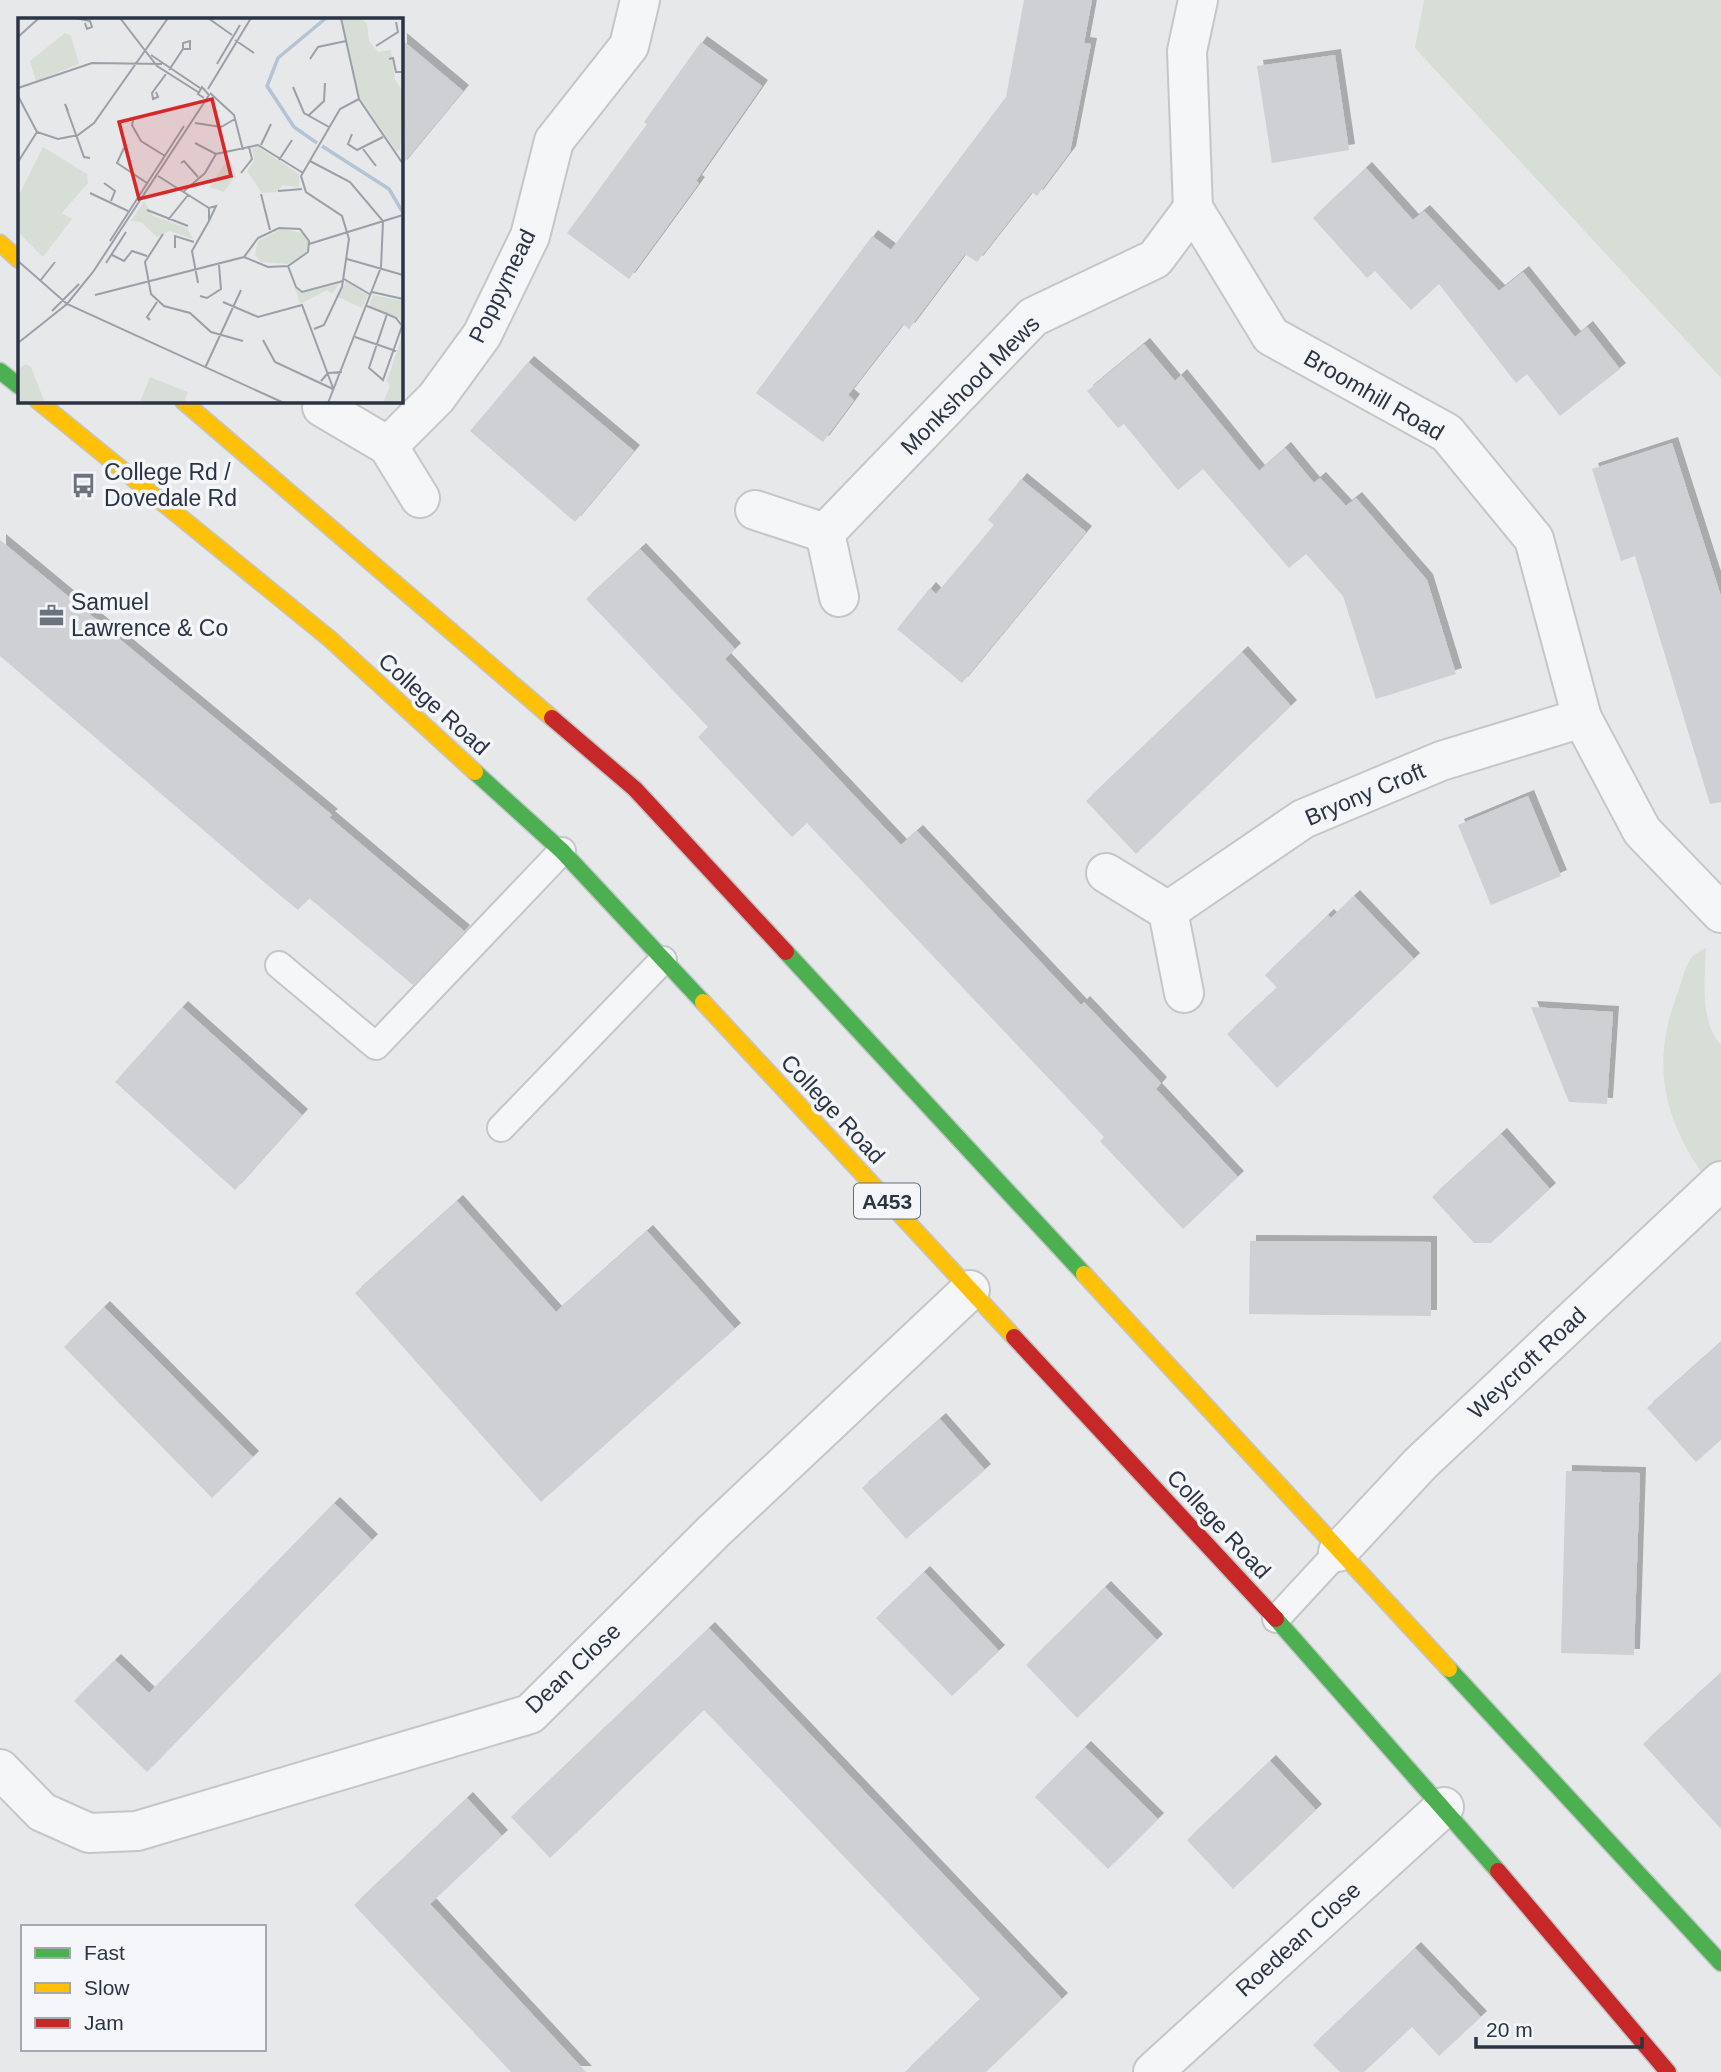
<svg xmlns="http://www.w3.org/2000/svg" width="1721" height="2072" font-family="Arial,sans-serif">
<defs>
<filter id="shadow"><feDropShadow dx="6" dy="-6" stdDeviation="0" flood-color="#0004"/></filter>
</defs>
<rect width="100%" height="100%" fill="#e6e8ea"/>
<g fill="#d6ded6">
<path d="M 1424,0 L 1721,0 L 1721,378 L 1415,48 Z"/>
<path d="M 1706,948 C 1705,978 1699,1021 1721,1045 L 1721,1160 L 1704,1176 C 1662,1115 1651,1063 1678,992 C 1682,982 1685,965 1692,957 C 1695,953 1702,950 1706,948 Z"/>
</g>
<g fill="#ced0d3" filter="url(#shadow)">
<path d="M 1024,0 L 1092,0 L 1084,43 L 1091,44 L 1070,152 L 1037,196 L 1032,192 L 977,262 L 965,254 L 909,329 L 903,324 L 848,395 L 854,400 L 823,442 L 756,393 L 872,236 L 891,250 L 1006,97 Z"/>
<path d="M 401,39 L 463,91 L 401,166 Z"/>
<path d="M 701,42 L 762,86 L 696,181 L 699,183 L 629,279 L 567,233 L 647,124 L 644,122 Z"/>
<path d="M 1335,55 L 1349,150 L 1272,163 L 1257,66 Z"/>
<path d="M 1366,168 L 1413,220 L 1424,211 L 1499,291 L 1523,272 L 1575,337 L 1587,327 L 1620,369 L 1560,416 L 1527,374 L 1516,383 L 1439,284 L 1411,310 L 1375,271 L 1367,278 L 1313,218 Z"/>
<path d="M 1144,344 L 1175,381 L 1181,375 L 1259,471 L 1285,448 L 1314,483 L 1320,478 L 1346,506 L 1356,498 L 1427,580 L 1456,674 L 1376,699 L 1343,596 L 1306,554 L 1289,568 L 1203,469 L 1178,490 L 1124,424 L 1118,428 L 1087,391 Z"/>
<path d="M 528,362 L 634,451 L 575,522 L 470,431 Z"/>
<path d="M 1672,443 L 1721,596 L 1721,802 L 1710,804 L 1635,556 L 1621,561 L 1592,469 Z"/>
<path d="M 1021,479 L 1086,532 L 962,683 L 897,629 L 930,588 L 936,594 L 994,525 L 988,520 Z"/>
<path d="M 0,540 L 332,815 L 329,817 L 464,931 L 413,985 L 309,898 L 298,910 L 271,888 L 0,656 Z"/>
<path d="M 640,549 L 735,649 L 725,659 L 901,845 L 917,831 L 1081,1005 L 1084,1002 L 1161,1083 L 1156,1089 L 1238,1177 L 1183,1229 L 1100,1141 L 1104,1137 L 807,823 L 792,837 L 698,737 L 708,727 L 586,599 Z"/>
<path d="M 1242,652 L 1291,706 L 1136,854 L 1086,801 Z"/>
<path d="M 1528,796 L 1561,876 L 1491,905 L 1458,825 Z"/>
<path d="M 1354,896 L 1414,959 L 1277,1088 L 1227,1034 L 1277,988 L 1265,975 L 1328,915 L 1331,918 Z"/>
<path d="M 182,1007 L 302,1115 L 235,1190 L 115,1082 Z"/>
<path d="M 1531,1007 L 1613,1012 L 1607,1104 L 1569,1102 Z"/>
<path d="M 1501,1134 L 1550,1189 L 1491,1243 L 1474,1243 L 1432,1197 Z"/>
<path d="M 457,1201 L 556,1312 L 647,1231 L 735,1329 L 541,1502 L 355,1293 Z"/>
<path d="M 1250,1241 L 1431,1242 L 1431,1316 L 1249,1314 Z"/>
<path d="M 104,1307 L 253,1457 L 212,1498 L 64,1347 Z"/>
<path d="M 1721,1342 L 1721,1440 L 1696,1462 L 1647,1408 Z"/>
<path d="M 940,1419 L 985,1470 L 906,1539 L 862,1488 Z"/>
<path d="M 1566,1471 L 1640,1473 L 1634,1655 L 1561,1653 Z"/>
<path d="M 334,1503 L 372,1540 L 147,1772 L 74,1701 L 115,1660 L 149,1693 Z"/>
<path d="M 924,1572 L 999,1651 L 952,1696 L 876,1618 Z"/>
<path d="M 1105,1587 L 1157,1640 L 1077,1718 L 1026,1665 Z"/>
<path d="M 709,1628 L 1062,1999 L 986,2072 L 905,2072 L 980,1999 L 704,1710 L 550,1858 L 511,1817 Z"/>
<path d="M 1721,1673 L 1721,1829 L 1643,1744 Z"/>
<path d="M 1085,1747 L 1158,1819 L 1108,1869 L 1035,1797 Z"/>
<path d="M 1270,1761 L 1316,1810 L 1233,1889 L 1187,1840 Z"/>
<path d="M 467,1798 L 502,1836 L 430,1904 L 586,2072 L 511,2072 L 354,1905 Z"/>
<path d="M 1415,1948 L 1481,2017 L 1439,2056 L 1412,2027 L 1364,2072 L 1340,2072 L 1313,2045 Z"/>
</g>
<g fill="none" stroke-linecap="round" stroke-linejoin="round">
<defs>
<g id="lane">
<path d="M 279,965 L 376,1046 L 562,851"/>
<path d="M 501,1128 L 663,960"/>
<path d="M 1276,1619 L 1338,1552"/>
</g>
<g id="street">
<path d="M 1198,0 L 1187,51 L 1193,208 L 1271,336 L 1447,433 L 1534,539 L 1582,718 L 1642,831 L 1721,913"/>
<path d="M 322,407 L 388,446"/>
<path d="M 420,498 L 388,446 L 436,398 L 482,335 L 530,236 L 554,141 L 629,46 L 640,0"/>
<path d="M 755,510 L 825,533"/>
<path d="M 839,597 L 825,533 L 1033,317 L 1155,259 L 1193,208"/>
<path d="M 1106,873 L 1168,911"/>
<path d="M 1184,993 L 1168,911 L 1303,819 L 1441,761 L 1582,718"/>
<path d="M 1338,1552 L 1421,1463 L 1721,1181"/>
<path d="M 0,1769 L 42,1812 L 89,1833 L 137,1831 L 530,1714 L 714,1531 L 970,1290"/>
<path d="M 1153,2072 L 1444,1807"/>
</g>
<g id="fast">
<path d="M 0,371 L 19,386"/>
<path d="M 475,772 L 562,851 L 703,1002"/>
<path d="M 786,952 L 1084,1274"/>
<path d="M 1276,1619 L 1498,1871"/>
<path d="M 1449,1669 L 1721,1963"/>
</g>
<g id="slow">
<path d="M 0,243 L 19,260"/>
<path d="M 38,401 L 330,639 L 475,772"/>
<path d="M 183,401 L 552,718"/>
<path d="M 703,1002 L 1014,1337"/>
<path d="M 1084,1274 L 1449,1669"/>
</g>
<g id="jam">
<path d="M 552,718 L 635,789 L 786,952"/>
<path d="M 1014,1337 L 1276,1619"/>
<path d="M 1498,1871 L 1668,2072"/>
</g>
</defs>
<use href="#lane" stroke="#c4c6c8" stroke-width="30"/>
<use href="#street" stroke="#c4c6c8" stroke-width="42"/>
<use href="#fast" stroke="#c2c5c8" stroke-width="19"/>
<use href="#slow" stroke="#c2c5c8" stroke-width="19"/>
<use href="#jam" stroke="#c2c5c8" stroke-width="19"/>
<use href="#lane" stroke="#f5f6f7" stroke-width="26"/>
<use href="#street" stroke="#f5f6f7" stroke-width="38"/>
<use href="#fast" stroke="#4caf50" stroke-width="16"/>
<use href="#slow" stroke="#ffc107" stroke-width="16"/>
<use href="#jam" stroke="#c62828" stroke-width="16"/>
</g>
<defs>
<symbol id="bus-bare" viewBox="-9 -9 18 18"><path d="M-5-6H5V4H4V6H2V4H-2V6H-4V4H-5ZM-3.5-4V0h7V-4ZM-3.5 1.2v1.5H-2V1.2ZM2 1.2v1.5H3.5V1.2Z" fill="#6c737f" stroke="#f4f6f9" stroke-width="2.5" paint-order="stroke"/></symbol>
<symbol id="office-bare" viewBox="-9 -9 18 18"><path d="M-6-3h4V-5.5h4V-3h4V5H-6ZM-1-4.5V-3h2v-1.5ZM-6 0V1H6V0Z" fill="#6c737f" stroke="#f4f6f9" stroke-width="2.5" paint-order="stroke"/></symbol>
</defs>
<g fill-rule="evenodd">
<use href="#bus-bare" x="66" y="468" width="35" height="35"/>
<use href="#office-bare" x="34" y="598" width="35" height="35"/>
</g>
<g text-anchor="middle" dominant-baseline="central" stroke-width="7" stroke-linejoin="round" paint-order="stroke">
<rect fill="#f4f6f9" stroke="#676e7b" stroke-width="2" x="854" y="1183.5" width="66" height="35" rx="5"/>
<g font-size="21" font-weight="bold" fill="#2b3445">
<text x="887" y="1201">A453</text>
</g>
<g font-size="23" fill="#2b3445" stroke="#f4f6f9">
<text transform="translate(502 286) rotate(-64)">Poppymead</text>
<text transform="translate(970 385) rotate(-45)">Monkshood Mews</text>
<text transform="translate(1374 395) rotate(30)">Broomhill Road</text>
<text transform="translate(434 704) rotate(42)">College Road</text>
<text transform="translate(1365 794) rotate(-23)">Bryony Croft</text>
<text transform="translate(833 1109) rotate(47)">College Road</text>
<text transform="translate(1527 1363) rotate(-43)">Weycroft Road</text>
<text transform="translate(1219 1524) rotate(47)">College Road</text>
<text transform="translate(573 1668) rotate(-43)">Dean Close</text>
<text transform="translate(1298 1939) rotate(-42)">Roedean Close</text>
</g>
<g font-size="23" fill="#2b3445" stroke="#f4f6f9" text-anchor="start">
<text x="104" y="472">College Rd /<tspan x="104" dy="26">Dovedale Rd</tspan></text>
<text x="71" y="602">Samuel<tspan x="71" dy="26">Lawrence &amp; Co</tspan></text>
</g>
</g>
<g transform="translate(18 18)">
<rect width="385" height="385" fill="#e6e8ea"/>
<path d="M 324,0 L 342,0 L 349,6 L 351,23 L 360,34 L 373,32 L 377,62 L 385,73 L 382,132 L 378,133 L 341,78 ZM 47,15 L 53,18 L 61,46 L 18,63 L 12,43 ZM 239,128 L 281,156 L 281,169 L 264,167 L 260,174 L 244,175 L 229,153 L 236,142 L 234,131 ZM 25,129 L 69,156 L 70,165 L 44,195 L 54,201 L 25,239 L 0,214 L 0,179 ZM 208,144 L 213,144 L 217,158 L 206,174 L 192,169 ZM 126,183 L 135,198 L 169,210 L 175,221 L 152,213 L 139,219 L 123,204 L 113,203 ZM 264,211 L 284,215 L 290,223 L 289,233 L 270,246 L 243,244 L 237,237 L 240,223 ZM 328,263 L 350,277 L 344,290 L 320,279 ZM 321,266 L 314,276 L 309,272 L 282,286 L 277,270 L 283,275 ZM 355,277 L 385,283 L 385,309 L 382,301 L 351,288 ZM 385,315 L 385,385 L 365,385 L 372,368 L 369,363 ZM 8,346 L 13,349 L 27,385 L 0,385 L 0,351 ZM 132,359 L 170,374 L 166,385 L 122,384 Z" fill="#d6ded6"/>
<path fill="none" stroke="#b4c4d5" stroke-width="3.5" d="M 299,125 L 276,109 L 249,68 L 260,40 L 308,0M 304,128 L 371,171 L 384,193"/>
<path fill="none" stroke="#9ba0a8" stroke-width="2" d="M 57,0 L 72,3 L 74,9 L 69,11 L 67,5M 102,0 L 139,48 L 180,74M 190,0 L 214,17M 323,0 L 341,81 L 385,146M 0,19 L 21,0M 217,22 L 236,35M 358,28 L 380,14 L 378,4M 133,37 L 182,70M 292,41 L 300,29 L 328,23M 371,41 L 375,40 L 378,54 L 385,54M 199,46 L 222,7M 151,52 L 165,31 L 165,25 L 172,23 L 172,31 L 165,31M 275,69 L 286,95 L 311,109M 0,70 L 74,45 L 144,46M 190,71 L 233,0M 138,74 L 140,79 L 135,81 L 134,75 L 148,56M 192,75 L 216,97 L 225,132M 0,78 L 19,114 L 40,121 L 60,117 L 76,105 L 150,0M 50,93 L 47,86 L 66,139 L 72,140M 290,98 L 306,83 L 307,65M 116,99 L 114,107 L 123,123 L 147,138M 177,105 L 203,109 L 217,101M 334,116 L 330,126 L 339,132 L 365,119M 177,125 L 198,136M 243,127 L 253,106M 106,130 L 99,145 L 129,165M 345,131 L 358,148M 261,142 L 274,122M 292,143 L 332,164 L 365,203 L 363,249 L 310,385M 0,144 L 19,114M 163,145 L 166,143 L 180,159M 223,155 L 234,141 L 231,129M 140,158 L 191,190 L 198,188 L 191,203M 86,165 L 97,173 L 93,183M 260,173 L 284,171M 165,174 L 187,155 L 198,136 L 240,127 L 285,155M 72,175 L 110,193M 243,176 L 252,212M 129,192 L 170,208M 150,202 L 170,177M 145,216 L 127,244 L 133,276 L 146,288 L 172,295 L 193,314 L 225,323M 92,223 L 166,108M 291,226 L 385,197M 157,230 L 157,218 L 176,224M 94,237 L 106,243 L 114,233 L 129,238M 329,241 L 385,257M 0,243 L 49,286 L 266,385M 88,245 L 108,214M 270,248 L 278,269 L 284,274 L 325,263M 326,261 L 353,277M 22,263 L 37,244M 180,265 L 174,233 L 191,203 L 191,190M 354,274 L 385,281M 77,277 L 226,239 L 240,220 L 261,210 L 282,211 L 291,223 L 290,234 L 270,248 L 250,249 L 226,239M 182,278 L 189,280 L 203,271 L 201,247M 205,284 L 240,299 L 284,287 L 315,370M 349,288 L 369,296 L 378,300 L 384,308 L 365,362 L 351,350 L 369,296M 34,293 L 61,266M 132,302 L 129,299 L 139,284M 296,311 L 306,307 L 324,269 L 331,221 L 324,198 L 288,174 L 283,158 L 322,91 L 341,81M 337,319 L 378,333M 245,322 L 257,344 L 315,371M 0,325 L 49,286 L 75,254 L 191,77 L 184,69 L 180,76 L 186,80M 187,350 L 223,272M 303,363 L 310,355 L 324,354"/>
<path fill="#d62828" fill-opacity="0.15" stroke="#d62828" stroke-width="3.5" d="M 194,81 L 213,158 L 121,181 L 101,104 Z"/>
<rect width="385" height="385" fill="none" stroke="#2b3445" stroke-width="3.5"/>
</g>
<rect x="21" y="1925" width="245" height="126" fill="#f4f6f9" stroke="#a4a8b1" stroke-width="2"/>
<rect x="35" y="1948" width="35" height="10" fill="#4caf50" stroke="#a4a8b1" stroke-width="2"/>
<text x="84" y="1960" font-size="21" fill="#2b3445">Fast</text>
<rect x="35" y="1983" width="35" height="10" fill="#ffc107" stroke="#a4a8b1" stroke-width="2"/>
<text x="84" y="1995" font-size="21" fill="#2b3445">Slow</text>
<rect x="35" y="2018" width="35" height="10" fill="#c62828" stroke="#a4a8b1" stroke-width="2"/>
<text x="84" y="2030" font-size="21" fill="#2b3445">Jam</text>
<path d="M1476 2037v10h166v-10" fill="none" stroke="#2b3445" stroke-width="3.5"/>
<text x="1486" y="2037" font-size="21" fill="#2b3445" stroke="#f4f6f9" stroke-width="5" paint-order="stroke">20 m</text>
</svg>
